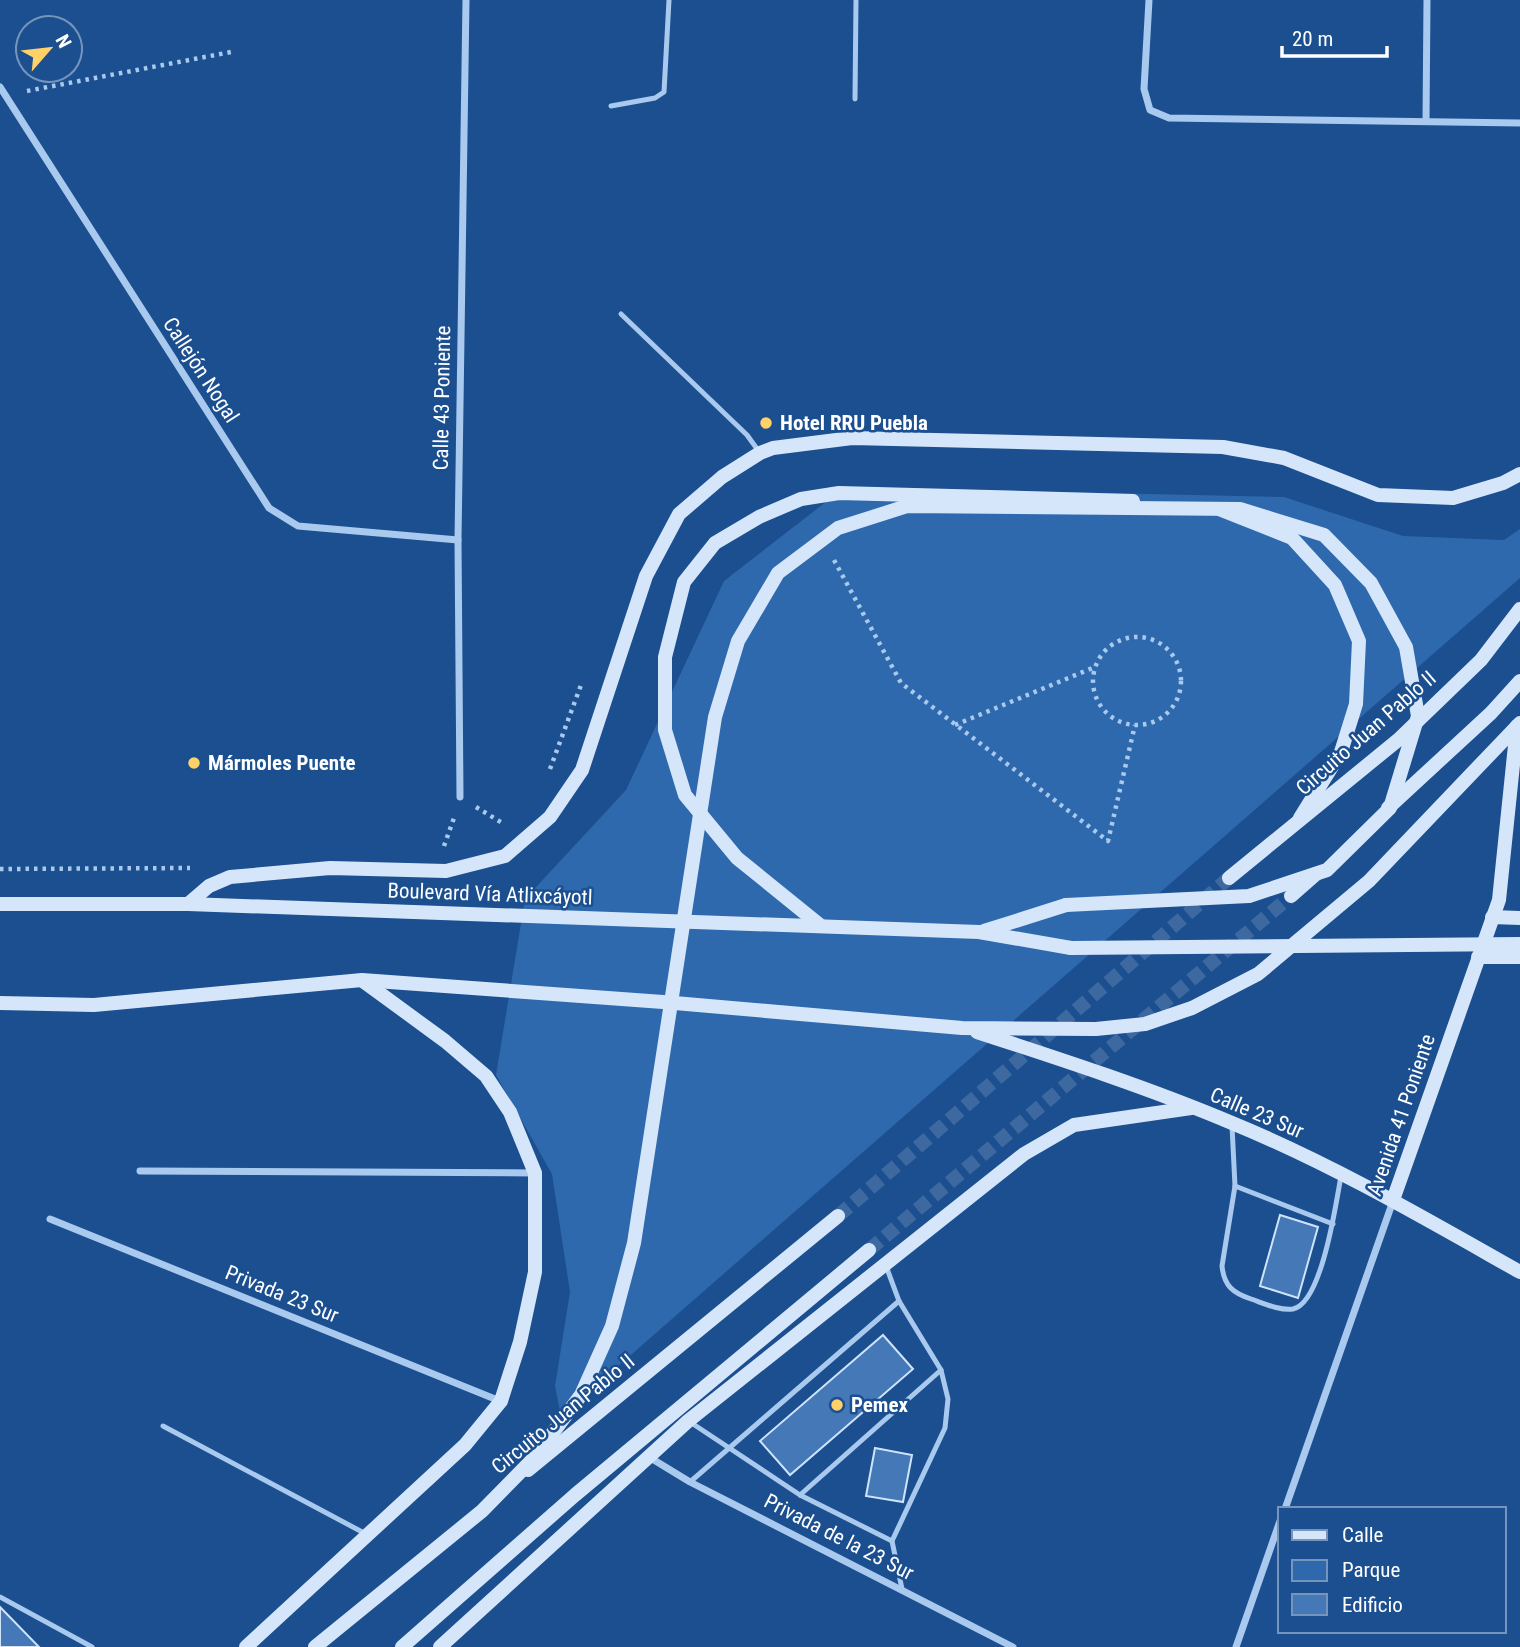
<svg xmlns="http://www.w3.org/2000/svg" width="1520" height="1647" font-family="'Roboto Condensed',sans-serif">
<rect width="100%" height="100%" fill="#1b4f8f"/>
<path fill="#2e69ad" d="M 845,487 L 1284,497 L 1403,536 L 1504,540 L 1520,529 L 1520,578 L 561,1416 L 555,1386 L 570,1292 L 552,1174 L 496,1075 L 525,899 L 626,790 L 724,581 Z"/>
<g fill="#4478b7" stroke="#cfe3fa" stroke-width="2">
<path d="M 1280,1215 L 1318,1227 L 1298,1298 L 1260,1286 Z"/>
<path d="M 883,1335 L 913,1369 L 790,1475 L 760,1441 Z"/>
<path d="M 875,1448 L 912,1455 L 903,1502 L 866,1496 Z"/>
<path d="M 0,1607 L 39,1647 L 0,1647 Z"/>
</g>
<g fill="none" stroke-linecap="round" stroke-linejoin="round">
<g stroke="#3d69a0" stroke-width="14" stroke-dasharray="14 7" stroke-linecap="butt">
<path d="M 838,1216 L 1229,878"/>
<path d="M 869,1250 L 1291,896"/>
</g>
<g stroke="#a9c9ee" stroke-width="4.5" stroke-dasharray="3.5 5" stroke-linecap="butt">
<path d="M 27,91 L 231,52"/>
<path d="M 834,560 L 901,683 L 1108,841 L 1135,725"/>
<circle cx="1137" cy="681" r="44"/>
<path d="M 955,725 L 1095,667"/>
<path d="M 550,769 L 581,685"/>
<path d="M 476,807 L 504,824"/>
<path d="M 444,846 L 455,815"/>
<path d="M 0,869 L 190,868"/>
</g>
<g stroke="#a9c9ee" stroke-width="5">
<path d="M 855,99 L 856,0"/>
<path d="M 611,106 L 655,98 L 664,92 L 669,0"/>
<path d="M 621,314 L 747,435 L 760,453"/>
<path d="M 1232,1126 L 1235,1186 L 1222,1266 C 1224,1286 1233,1293 1251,1299 C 1263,1303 1280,1311 1293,1309 C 1322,1303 1336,1203 1341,1176"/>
<path d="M 1235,1186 L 1333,1224"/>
<path d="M 886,1266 L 899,1301 L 941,1370 L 948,1399 L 945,1428 L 892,1541 L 902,1589"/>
<path d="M 690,1422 L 800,1495 L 892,1541"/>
<path d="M 163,1426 L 366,1534"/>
<path d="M 690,1482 L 899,1301"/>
<path d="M 800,1495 L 941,1370"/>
<path d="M 0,1597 L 92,1647"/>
</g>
<g stroke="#a9c9ee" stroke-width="7">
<path d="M 1149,0 L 1144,89 L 1150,110 L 1169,118 L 1520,123"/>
<path d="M 0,87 L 269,508 L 298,526 L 458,540"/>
<path d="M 1426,121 L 1427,0"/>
<path d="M 460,797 L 458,540 L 466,0"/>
<path d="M 140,1171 L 535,1173"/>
<path d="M 50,1219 L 500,1401"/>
<path d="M 649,1457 L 690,1482 L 1013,1647"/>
<path d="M 1285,1509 L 1393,1201"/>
<path d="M 1236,1647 L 1280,1521"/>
</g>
<g stroke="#d6e6fa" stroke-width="14">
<path d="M 1219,509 L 1292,538 L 1335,585 L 1359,641 L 1356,704 L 1341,752 L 1300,818"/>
<path d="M 1388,808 L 1491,713 L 1520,681"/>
<path d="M 1229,878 L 1398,740 L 1481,660 L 1520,609"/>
<path d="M 1291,896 L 1316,874"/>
<path d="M 0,904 L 188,904 L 979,932 L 1071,948"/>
<path d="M 188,904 L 209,886 L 230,877 L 330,868 L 446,871 L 505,856 L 550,817 L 582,770 L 646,576 L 679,514 L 722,477 L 760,453 L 773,448 L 852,438 L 1223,447 L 1284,458 L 1378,495 L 1453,498 L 1503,483 L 1520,474"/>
<path d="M 1492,917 L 1520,918"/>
<path d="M 821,926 L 737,858 L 685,795 L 665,730 L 665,657 L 684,582 L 715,543 L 759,517 L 801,499 L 839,493 L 1133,501"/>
<path d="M 984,931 L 1066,905"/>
<path d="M 1478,957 L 1520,957"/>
<path d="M 0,1003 L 94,1005 L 362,980 L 663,1002 L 962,1028 L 1096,1029 L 1145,1024 L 1192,1008 L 1258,974 L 1369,881 L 1520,723"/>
<path d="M 977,1032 C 1063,1060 1149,1088 1232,1123 C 1332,1164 1426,1219 1520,1272"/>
<path d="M 1393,1200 L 1499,900 L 1517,726"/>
<path d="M 528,1470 L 838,1216"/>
<path d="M 246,1647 L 465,1445 L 501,1401 L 520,1342 L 535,1272 L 535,1173 L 510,1112 L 486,1076 L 445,1041 L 363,981"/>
<path d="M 402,1647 L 575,1495 L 869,1250"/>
<path d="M 440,1647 L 688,1421 L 1024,1154 L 1074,1125 L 1191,1108"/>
</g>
<g stroke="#d6e6fa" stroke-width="14">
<path d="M 1071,948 L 1520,944"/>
<path d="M 315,1647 L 482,1511 L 534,1458 L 581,1395 L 612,1326 L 634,1243 L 715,717 L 738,641 L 778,573 L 838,528 L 907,506 L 1240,509 L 1324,535 L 1371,583 L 1406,647 L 1418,716 L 1390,808 L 1327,870 L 1249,896 L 1066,905"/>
</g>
</g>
<g fill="#ffd166" stroke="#1b4f8f" stroke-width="2.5">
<circle cx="766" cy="423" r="7"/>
<circle cx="194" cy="763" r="7"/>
<circle cx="837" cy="1405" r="7"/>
</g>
<g text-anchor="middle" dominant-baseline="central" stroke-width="5" stroke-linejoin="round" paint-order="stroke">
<g font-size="21" fill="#fff" stroke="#1b4f8f">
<text transform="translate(201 370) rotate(57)">Callejón Nogal</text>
<text transform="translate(442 398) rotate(-89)">Calle 43 Poniente</text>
<text transform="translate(1366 733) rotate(-41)">Circuito Juan Pablo II</text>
<text transform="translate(490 894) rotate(2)">Boulevard Vía Atlixcáyotl</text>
<text transform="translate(1257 1113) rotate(23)">Calle 23 Sur</text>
<text transform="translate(1401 1115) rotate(-71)">Avenida 41 Poniente</text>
<text transform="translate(282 1294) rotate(22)">Privada 23 Sur</text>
<text transform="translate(563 1414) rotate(-39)">Circuito Juan Pablo II</text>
<text transform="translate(839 1537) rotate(27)">Privada de la 23 Sur</text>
</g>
<g font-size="21" font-weight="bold" fill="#fff" stroke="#1b4f8f" text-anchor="start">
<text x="780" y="423">Hotel RRU Puebla</text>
<text x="208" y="763">Mármoles Puente</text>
<text x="851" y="1405">Pemex</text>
</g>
</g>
<rect x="1278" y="1507" width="228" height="126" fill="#1b4f8f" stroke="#7695bc" stroke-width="2"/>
<rect x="1292" y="1530" width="35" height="10" fill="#d6e6fa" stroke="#7695bc" stroke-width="2"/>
<text x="1342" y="1542" font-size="21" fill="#ffffff">Calle</text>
<rect x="1292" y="1560" width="35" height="21" fill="#2e69ad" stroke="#7695bc" stroke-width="2"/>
<text x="1342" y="1577" font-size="21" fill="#ffffff">Parque</text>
<rect x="1292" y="1594" width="35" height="21" fill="#4478b7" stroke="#7695bc" stroke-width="2"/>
<text x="1342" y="1612" font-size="21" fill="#ffffff">Edificio</text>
<g transform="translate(49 49) rotate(62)"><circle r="33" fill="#1b4f8f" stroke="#7695bc" stroke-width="2"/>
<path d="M0-5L12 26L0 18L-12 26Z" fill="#ffd166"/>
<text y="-10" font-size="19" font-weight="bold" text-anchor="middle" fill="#ffffff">N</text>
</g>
<path d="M1282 46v10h105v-10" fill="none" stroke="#ffffff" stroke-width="3.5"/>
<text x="1292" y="46" font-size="21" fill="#ffffff" stroke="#1b4f8f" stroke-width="5" paint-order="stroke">20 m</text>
</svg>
